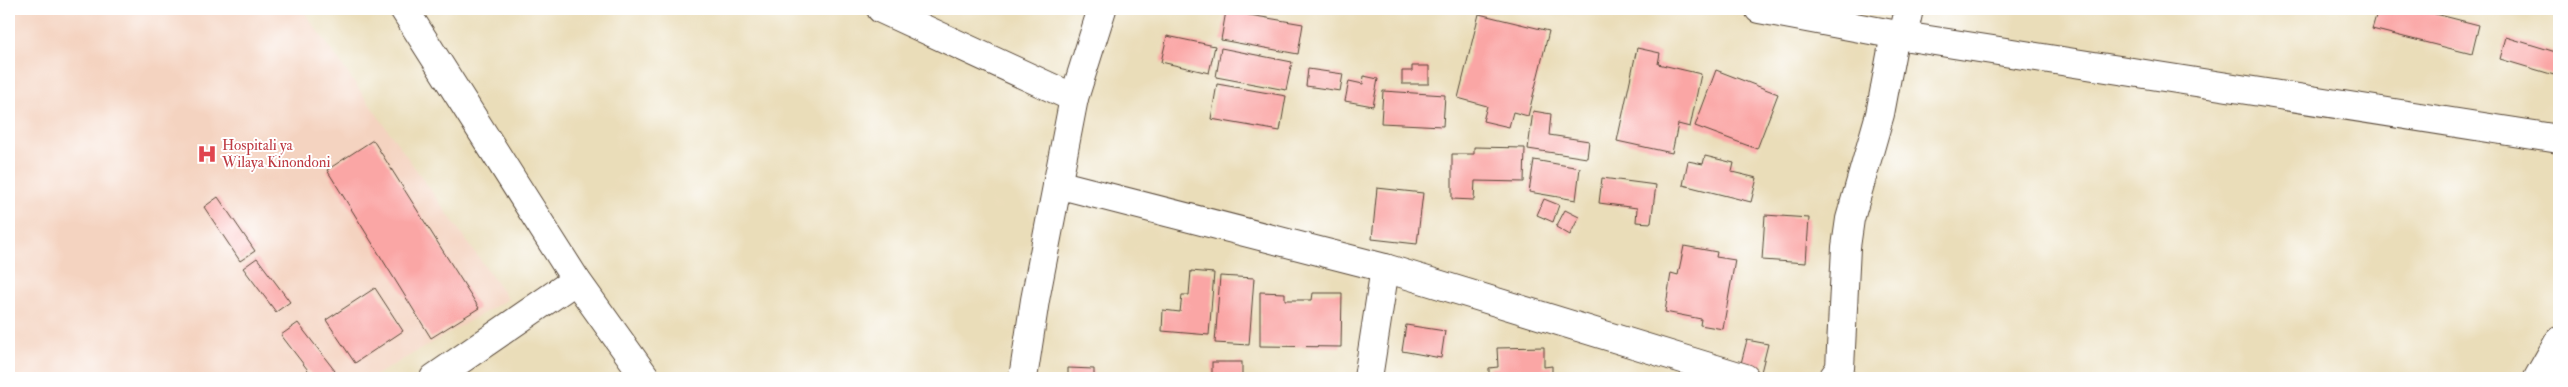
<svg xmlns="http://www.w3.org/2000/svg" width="2568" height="387" font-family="'IM FELL Double Pica',serif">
<rect width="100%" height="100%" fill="#fff"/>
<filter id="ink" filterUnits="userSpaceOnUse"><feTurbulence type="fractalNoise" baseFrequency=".02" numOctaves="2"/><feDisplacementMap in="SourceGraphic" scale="10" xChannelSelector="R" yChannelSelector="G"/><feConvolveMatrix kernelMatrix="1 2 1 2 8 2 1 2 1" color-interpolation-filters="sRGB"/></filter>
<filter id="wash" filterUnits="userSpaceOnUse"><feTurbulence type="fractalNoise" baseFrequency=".0096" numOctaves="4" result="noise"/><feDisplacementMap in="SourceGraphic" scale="20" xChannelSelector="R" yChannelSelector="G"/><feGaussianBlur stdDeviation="1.12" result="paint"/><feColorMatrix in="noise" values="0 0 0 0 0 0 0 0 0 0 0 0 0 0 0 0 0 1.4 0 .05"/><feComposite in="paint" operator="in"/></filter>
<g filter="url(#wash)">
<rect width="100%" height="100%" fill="#eaddb9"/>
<path fill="#f4d3c0" d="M 9,9 L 302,9 L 508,299 L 371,378 L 9,378 Z"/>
<g id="blocks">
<g fill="#faa6a5">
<path d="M 2378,9 L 2416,9 L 2479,25 L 2472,54 L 2372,29 Z"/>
<path d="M 1226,11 L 1303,24 L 1298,54 L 1221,40 Z"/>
<path d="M 1479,14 L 1549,31 L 1528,116 L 1513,112 L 1509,127 L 1483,121 L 1487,106 L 1458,98 Z"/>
<path d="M 1167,36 L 1215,46 L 1209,73 L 1161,62 Z"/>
<path d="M 2506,37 L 2559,53 L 2554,75 L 2500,59 Z"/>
<path d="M 1221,48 L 1292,62 L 1286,90 L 1216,77 Z"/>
<path d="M 1637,48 L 1660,53 L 1658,64 L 1701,74 L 1690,127 L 1678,124 L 1672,153 L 1617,141 Z"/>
<path d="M 1412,66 L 1429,66 L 1429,84 L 1402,84 L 1402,71 L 1412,71 Z"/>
<path d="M 1308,69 L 1343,74 L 1340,91 L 1306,86 Z"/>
<path d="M 1716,70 L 1778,94 L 1757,149 L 1695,126 Z"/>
<path d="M 1364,76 L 1378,79 L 1373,106 L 1345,101 L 1349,81 L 1363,84 Z"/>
<path d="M 1217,84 L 1286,96 L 1280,131 L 1211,119 Z"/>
<path d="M 1383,91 L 1445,95 L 1443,126 L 1381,123 Z"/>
<path d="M 1533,111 L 1551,114 L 1549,135 L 1589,141 L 1587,158 L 1528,149 Z"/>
<path d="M 373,140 L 479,308 L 431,338 L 327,170 Z"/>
<path d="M 1474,147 L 1525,148 L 1524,182 L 1475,181 L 1474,200 L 1452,199 L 1452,154 L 1474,154 Z"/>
<path d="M 1705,156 L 1734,163 L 1732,172 L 1757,178 L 1751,202 L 1683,185 L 1688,161 L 1703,164 Z"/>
<path d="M 1534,160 L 1580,168 L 1576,200 L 1529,192 Z"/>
<path d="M 1602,178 L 1656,185 L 1651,223 L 1636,222 L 1637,208 L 1599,203 Z"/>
<path d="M 1377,188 L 1423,193 L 1417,244 L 1372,239 Z"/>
<path d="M 218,197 L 255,251 L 240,261 L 204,207 Z"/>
<path d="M 1544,199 L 1559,205 L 1553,222 L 1537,215 Z"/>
<path d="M 1565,210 L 1579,217 L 1570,235 L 1556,227 Z"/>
<path d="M 1765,215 L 1809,218 L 1806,263 L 1762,260 Z"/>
<path d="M 1684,246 L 1717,252 L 1716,257 L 1735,260 L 1723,329 L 1700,325 L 1701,319 L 1665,312 L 1671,273 L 1678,275 Z"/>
<path d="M 257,258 L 290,302 L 276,312 L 243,268 Z"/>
<path d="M 1191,271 L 1214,273 L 1209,335 L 1162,331 L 1163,310 L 1180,312 L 1182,295 L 1189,295 Z"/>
<path d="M 1220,276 L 1254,278 L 1249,345 L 1215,343 Z"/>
<path d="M 375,288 L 403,331 L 355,363 L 326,320 Z"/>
<path d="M 1260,292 L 1285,293 L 1285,300 L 1312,300 L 1313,293 L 1342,293 L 1341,347 L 1260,346 Z"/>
<path d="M 298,323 L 335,371 L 326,378 L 314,378 L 281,335 Z"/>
<path d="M 1406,325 L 1445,331 L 1441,358 L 1402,351 Z"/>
<path d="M 1747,340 L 1768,344 L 1760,376 L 1739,371 Z"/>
<path d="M 1544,347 L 1544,367 L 1552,366 L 1552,378 L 1489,378 L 1489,368 L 1498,367 L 1497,348 Z"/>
<rect x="1212" y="362" width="30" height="16"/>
<path d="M 1068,368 L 1094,369 L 1094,378 L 1068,378 Z"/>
</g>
</g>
</g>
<g filter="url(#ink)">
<use href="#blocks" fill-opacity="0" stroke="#554535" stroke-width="1"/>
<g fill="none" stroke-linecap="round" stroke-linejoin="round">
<defs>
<g id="minor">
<path d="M 404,9 L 576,280 L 646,378"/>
<path d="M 881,9 L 1074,98"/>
<path d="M 1759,9 L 1903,36 L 2559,139"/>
<path d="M 1903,36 L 1909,9"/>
<path d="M 1057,184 L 1385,268 L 1745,378"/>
<path d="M 434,378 L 576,280"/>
<path d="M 1023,378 L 1035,300 L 1074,98 L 1102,9"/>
<path d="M 1368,378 L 1385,268"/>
<path d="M 1833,378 L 1840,368 L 1846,247 L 1850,219 L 1880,114 L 1895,34"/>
<path d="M 2538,378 L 2559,341"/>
</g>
</defs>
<use href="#minor" stroke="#554535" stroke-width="30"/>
<use href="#minor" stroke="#fff" stroke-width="28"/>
</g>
</g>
<defs>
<symbol id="hospital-bare" viewBox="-9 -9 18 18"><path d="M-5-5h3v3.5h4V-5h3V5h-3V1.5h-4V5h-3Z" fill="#e0444e" stroke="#fff" stroke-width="2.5" paint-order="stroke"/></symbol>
</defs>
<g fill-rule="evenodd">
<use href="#hospital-bare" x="193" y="140" width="28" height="28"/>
</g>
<g text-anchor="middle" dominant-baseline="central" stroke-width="4" stroke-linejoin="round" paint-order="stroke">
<g font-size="15" fill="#be3a42" stroke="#fff" text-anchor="start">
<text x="222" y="145">Hospitali ya<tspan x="222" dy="17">Wilaya Kinondoni</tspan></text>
</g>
</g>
<rect width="2568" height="387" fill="none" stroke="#fff" stroke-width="30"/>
</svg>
